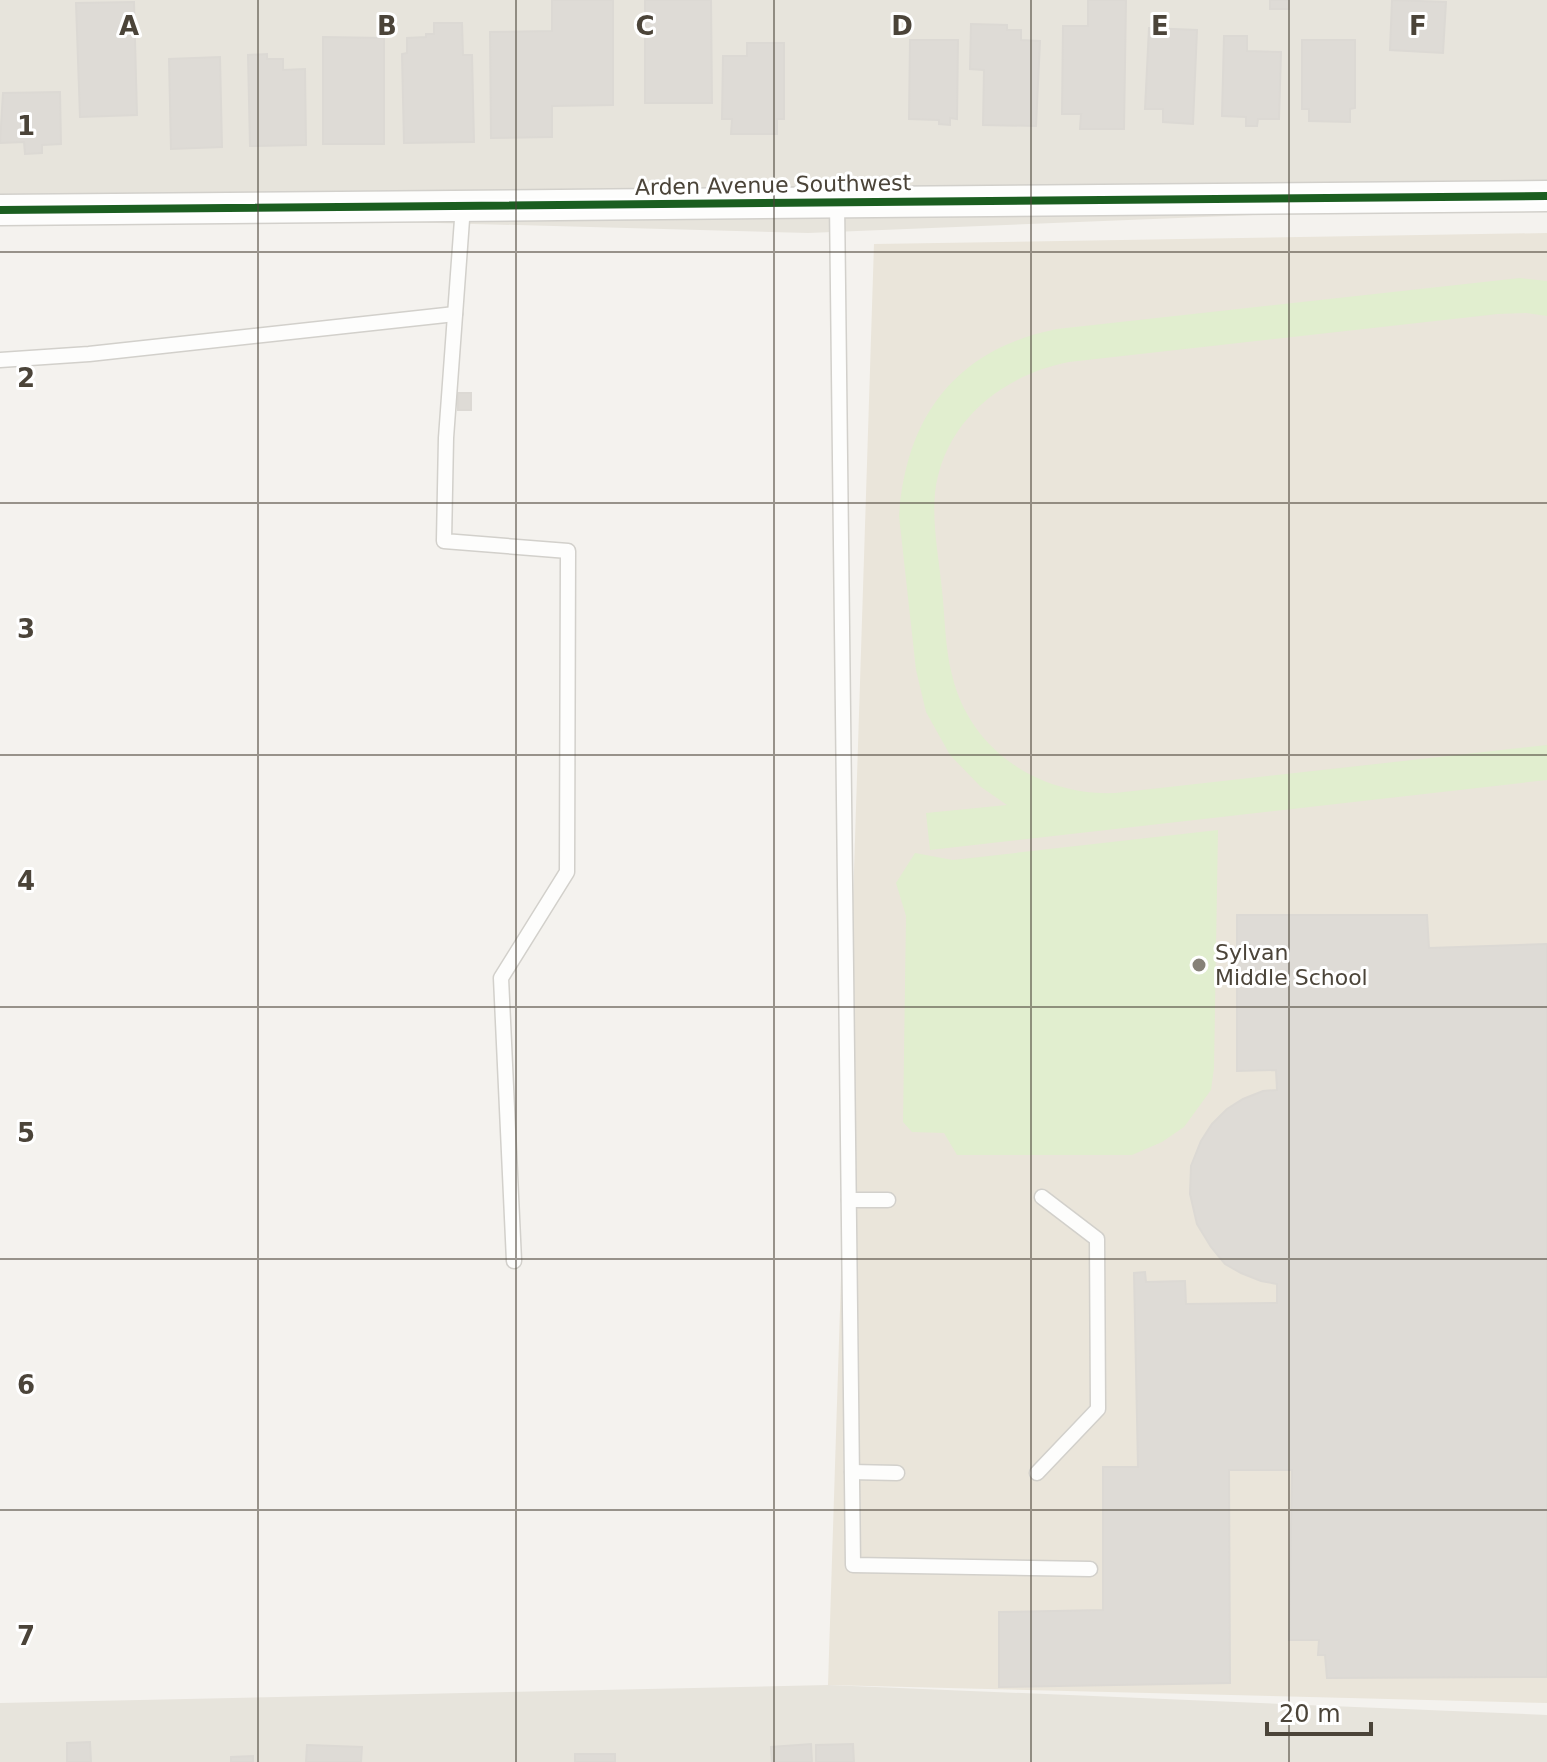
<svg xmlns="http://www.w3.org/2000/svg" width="1547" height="1762" font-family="'DejaVu Sans',sans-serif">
<rect width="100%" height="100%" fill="#f4f2ee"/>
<g fill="#e7e4dc">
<path d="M 0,0 L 1547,0 L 1547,203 L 808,233 L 0,211 Z"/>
<path d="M 828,1685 L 1547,1715 L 1547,1762 L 0,1762 L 0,1703 Z"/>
</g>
<path fill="#eae5da" d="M 1547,233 L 1547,1703 L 828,1685 L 874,244 Z"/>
<g fill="#e1eecf">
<path d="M 1520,278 L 1547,281 L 1547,316 L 1526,313 L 1498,314 L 1069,362 C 1002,375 943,422 935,493 C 932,525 939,559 942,590 C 945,618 945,648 952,675 C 970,751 1040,796 1115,793 L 1547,745 L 1547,780 L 930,850 L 926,813 L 1007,805 L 981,787 L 950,755 L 926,712 L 916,670 L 899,516 C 906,416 956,349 1057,329 Z"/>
<path d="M 1218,830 L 1214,1068 L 1211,1090 L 1184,1127 L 1162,1142 L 1132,1155 L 957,1155 L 944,1133 L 912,1132 L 903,1122 L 906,916 L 896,883 L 915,853 L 953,860 Z"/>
</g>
<g fill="#dedbd6" stroke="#dcd9d4" stroke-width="2">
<path d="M 552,0 L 613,0 L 613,105 L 552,106 L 552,137 L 491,138 L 490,32 L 552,31 Z"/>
<path d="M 645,0 L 711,0 L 712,103 L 645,103 Z"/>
<path d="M 1088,0 L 1126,0 L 1124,129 L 1080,129 L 1081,114 L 1062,114 L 1063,26 L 1088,26 Z"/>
<rect x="1270" y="0" width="19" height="9"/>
<path d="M 1392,0 L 1446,2 L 1443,53 L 1390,50 Z"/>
<path d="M 134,2 L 137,115 L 80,117 L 76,3 Z"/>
<path d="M 434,23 L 462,23 L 463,55 L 472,55 L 474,142 L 404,143 L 402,54 L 407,53 L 407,38 L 426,37 L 426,34 L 434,34 Z"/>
<path d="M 971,24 L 1007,25 L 1007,30 L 1021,30 L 1021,40 L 1040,41 L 1036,126 L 983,125 L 984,70 L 970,69 Z"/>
<path d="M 1149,28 L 1197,30 L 1193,124 L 1163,122 L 1163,109 L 1145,109 Z"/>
<path d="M 1224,36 L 1247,36 L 1247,51 L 1281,52 L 1279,119 L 1258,119 L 1257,126 L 1246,126 L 1246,117 L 1222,116 Z"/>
<path d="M 323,37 L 384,38 L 384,144 L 323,144 Z"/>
<path d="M 910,40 L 958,40 L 957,119 L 950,118 L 950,125 L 939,124 L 939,120 L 909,119 Z"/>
<path d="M 1302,40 L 1355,40 L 1355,108 L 1350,109 L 1350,122 L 1309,121 L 1309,109 L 1302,109 Z"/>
<path d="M 747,43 L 784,43 L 784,119 L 777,119 L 777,134 L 731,134 L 732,119 L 722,119 L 723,56 L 747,56 Z"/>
<path d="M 267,54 L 267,59 L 283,59 L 283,70 L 305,69 L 306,145 L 250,146 L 248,55 Z"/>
<path d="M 220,57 L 222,147 L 171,149 L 169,59 Z"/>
<path d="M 60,92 L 61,144 L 42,145 L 42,153 L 25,154 L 24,142 L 0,143 L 3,93 Z"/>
<rect x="458" y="393" width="13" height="17"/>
<path d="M 1237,915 L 1427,915 L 1429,948 L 1547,944 L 1547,1677 L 1327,1678 L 1325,1655 L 1318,1655 L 1319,1640 L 1289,1640 L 1292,1470 L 1229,1470 L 1230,1683 L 999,1687 L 999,1612 L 1103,1610 L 1103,1467 L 1138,1467 L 1134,1273 L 1145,1272 L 1146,1282 L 1185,1281 L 1186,1304 L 1277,1303 L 1277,1284 L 1261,1281 L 1241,1273 L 1225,1264 L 1211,1247 L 1197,1224 L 1190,1194 L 1191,1166 L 1201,1141 L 1212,1124 L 1227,1109 L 1243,1099 L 1263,1091 L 1277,1090 L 1276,1070 L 1237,1071 Z"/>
<path d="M 90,1742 L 91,1762 L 67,1762 L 67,1743 Z"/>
<path d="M 811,1744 L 812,1762 L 772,1762 L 771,1747 Z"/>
<path d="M 853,1744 L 854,1762 L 816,1762 L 816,1745 Z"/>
<path d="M 307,1745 L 362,1747 L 361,1762 L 306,1762 Z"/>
<rect x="575" y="1754" width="40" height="8"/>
<path d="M 253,1756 L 253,1762 L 231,1762 L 231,1757 Z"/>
</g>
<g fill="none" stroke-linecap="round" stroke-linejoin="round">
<defs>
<g id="service">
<path d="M 837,202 L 853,1565 L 1090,1569"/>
<path d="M 463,206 L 446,438 L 444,541 L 568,551 L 567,872 L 501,978 L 514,1261"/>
<path d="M 0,360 L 89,354 L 455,314"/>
<path d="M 849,1200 L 888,1200"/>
<path d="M 852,1472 L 897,1473"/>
<path d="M 1037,1473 L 1098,1409 L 1097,1239 L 1042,1197"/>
</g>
<path id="minor" d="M 0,210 L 1547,196"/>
</defs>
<use href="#service" stroke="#d2d0cb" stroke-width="17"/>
<use href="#minor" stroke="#d2d0cb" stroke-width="33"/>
<use href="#service" stroke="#fdfdfc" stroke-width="14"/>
<use href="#minor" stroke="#fdfdfc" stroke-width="30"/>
<defs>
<path id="cycleway" d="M 0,210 L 1547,196"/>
</defs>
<use href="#cycleway" stroke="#fff" stroke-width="13"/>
<use href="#cycleway" stroke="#1b5e20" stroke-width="8"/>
</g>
<path fill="none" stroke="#4b4439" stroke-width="2" stroke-opacity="0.55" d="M 258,0 L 258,1762M 516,0 L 516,1762M 774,0 L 774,1762M 1031,0 L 1031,1762M 1289,0 L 1289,1762M 0,252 L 1547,252M 0,503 L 1547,503M 0,755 L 1547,755M 0,1007 L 1547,1007M 0,1259 L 1547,1259M 0,1510 L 1547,1510"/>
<circle fill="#868178" stroke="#fff" stroke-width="3" cx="1199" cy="965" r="8"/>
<g text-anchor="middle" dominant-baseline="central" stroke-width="6" stroke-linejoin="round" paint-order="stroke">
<g font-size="22" fill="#4b4439" stroke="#fff">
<text transform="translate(773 185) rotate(-1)">Arden Avenue Southwest</text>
</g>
<g font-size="22" fill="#4b4439" stroke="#fff" text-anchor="start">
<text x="1215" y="952">Sylvan<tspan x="1215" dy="25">Middle School</tspan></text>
</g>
</g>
<g font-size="26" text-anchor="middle" font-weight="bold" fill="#4b4439" stroke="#fff" stroke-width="6" stroke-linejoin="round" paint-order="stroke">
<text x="129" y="35">A</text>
<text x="387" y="35">B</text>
<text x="645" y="35">C</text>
<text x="902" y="35">D</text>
<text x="1160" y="35">E</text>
<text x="1418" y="35">F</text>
<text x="26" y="135">1</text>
<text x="26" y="387">2</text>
<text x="26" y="638">3</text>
<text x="26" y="890">4</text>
<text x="26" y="1142">5</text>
<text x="26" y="1394">6</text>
<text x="26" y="1645">7</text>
</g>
<path d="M1267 1722v12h104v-12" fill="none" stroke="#4b4439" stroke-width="4"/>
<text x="1279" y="1722" font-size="24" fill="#4b4439" stroke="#ffffff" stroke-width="6" paint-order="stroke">20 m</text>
</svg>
